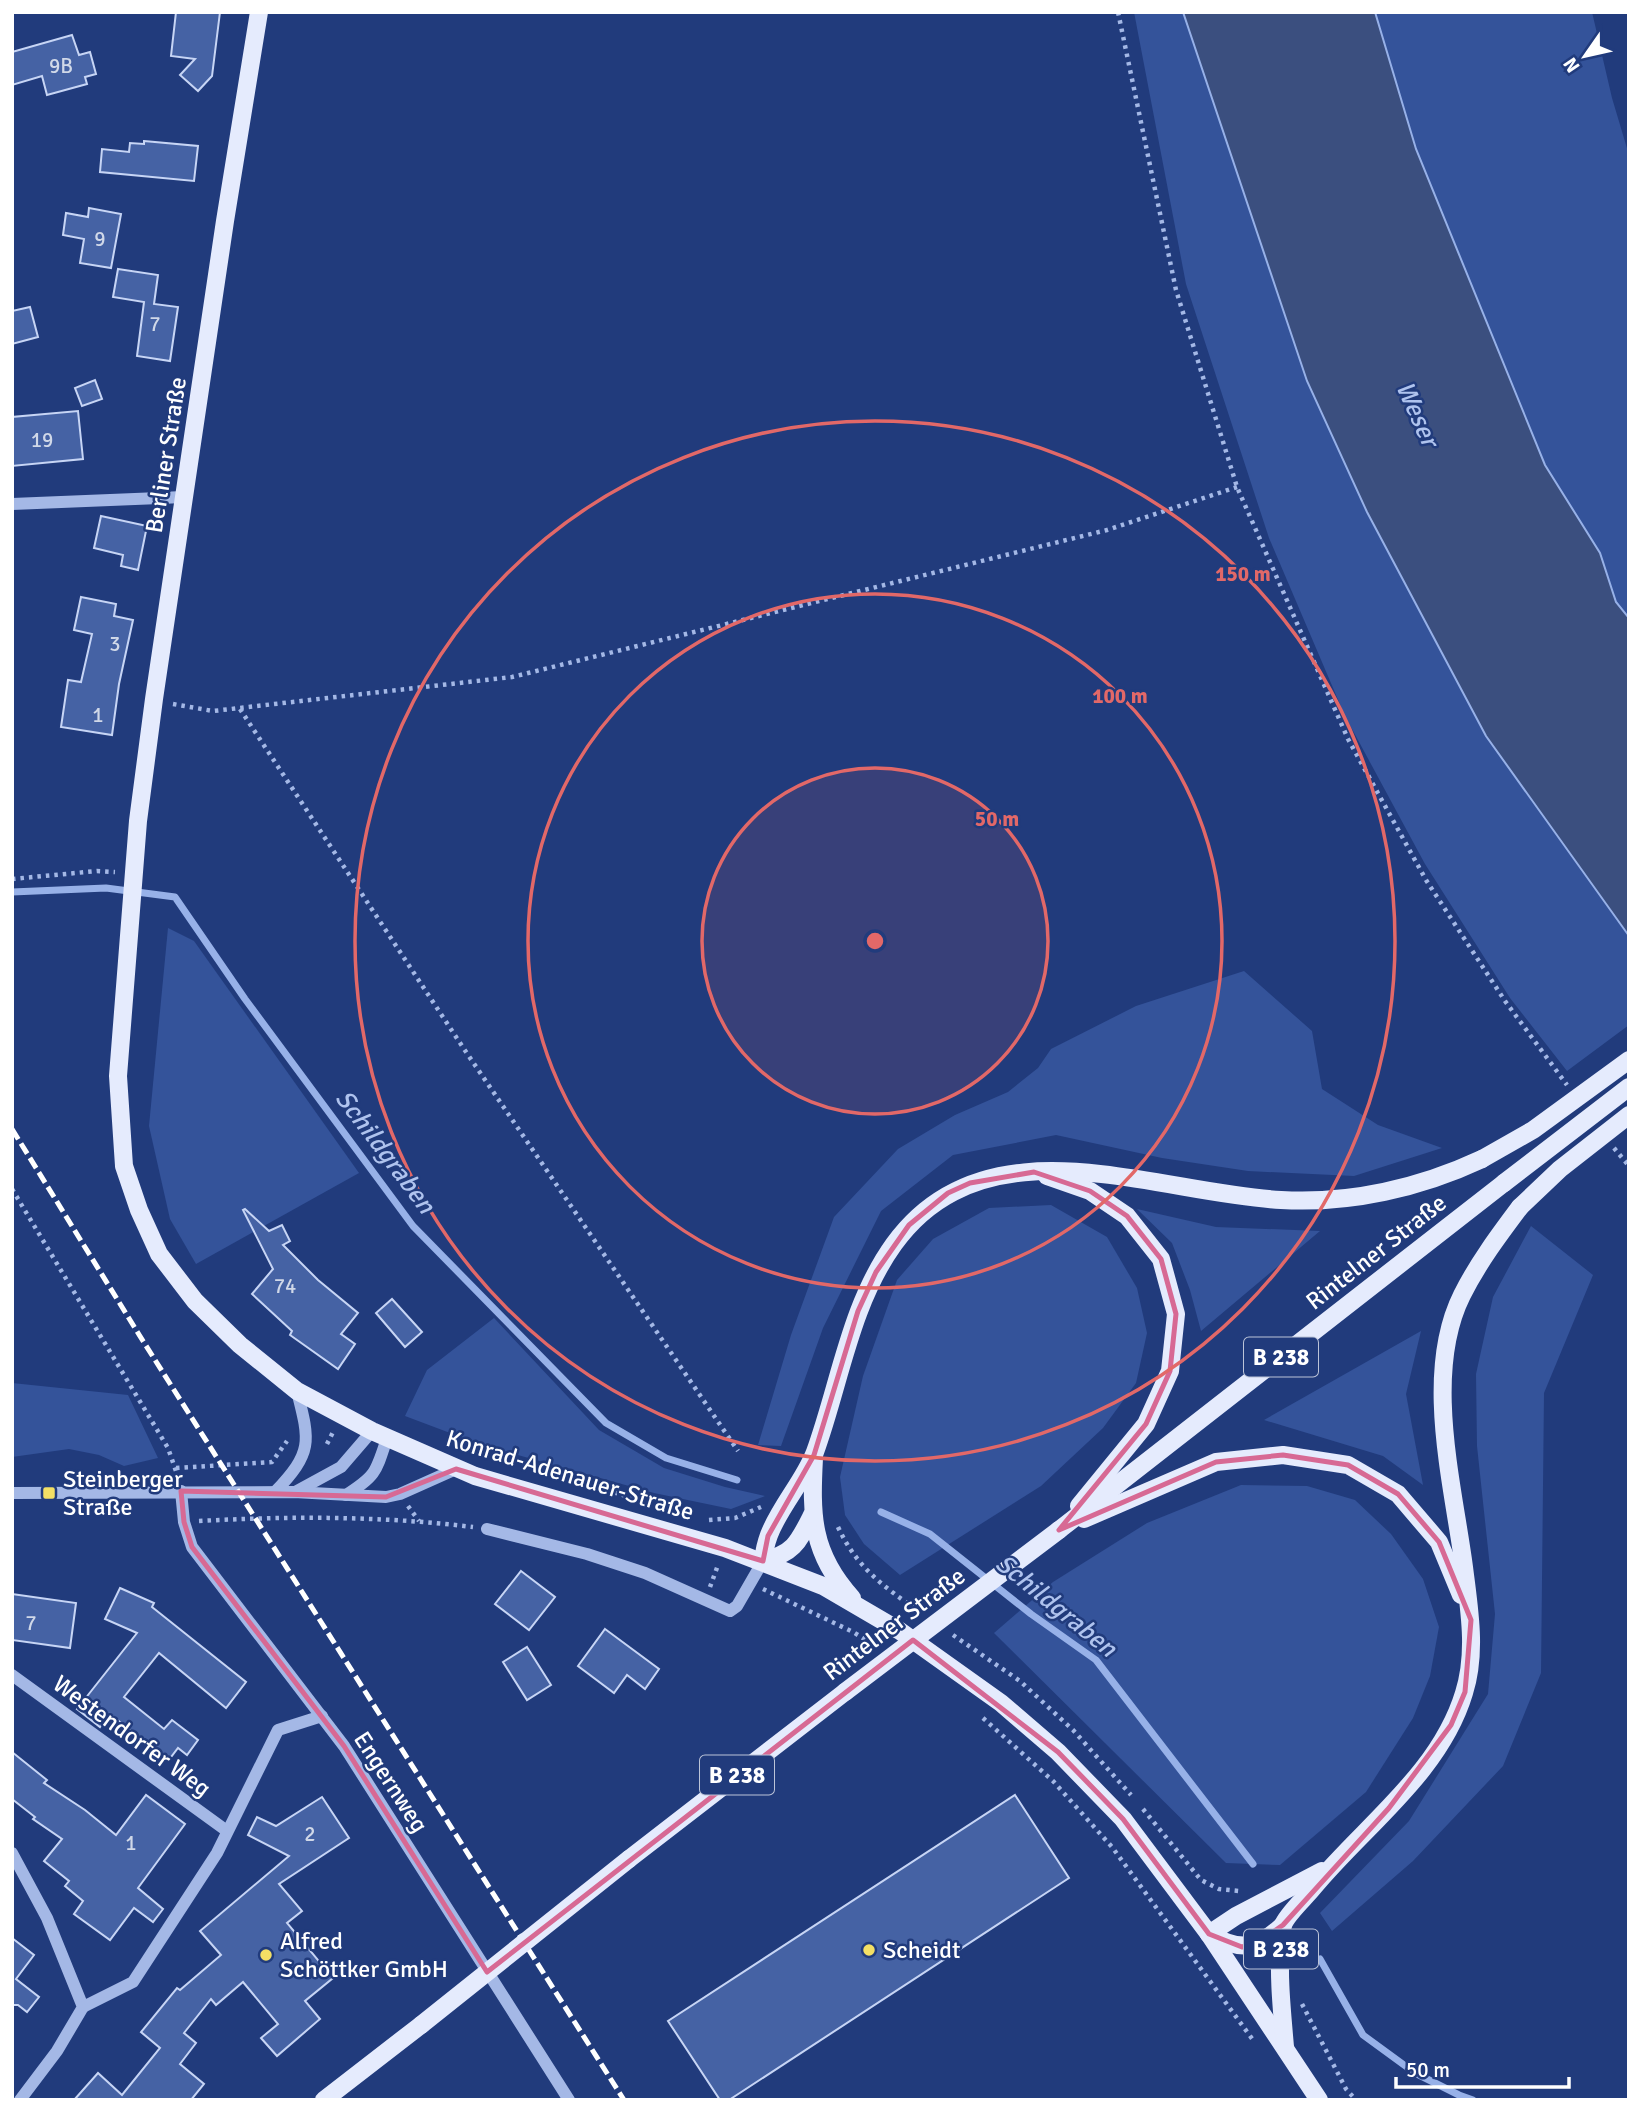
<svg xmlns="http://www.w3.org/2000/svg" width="1641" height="2112" font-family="Signika,sans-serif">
<rect width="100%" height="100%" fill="#213b7c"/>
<g fill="#34539a">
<path d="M 1134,12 L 1183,12 L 1307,381 L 1367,512 L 1486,736 L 1629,936 L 1629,1025 L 1567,1071 L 1510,998 L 1425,864 L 1345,716 L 1269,538 L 1186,284 Z"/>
<path d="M 1375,12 L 1592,12 L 1612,98 L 1629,155 L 1629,618 L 1616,602 L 1600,553 L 1545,465 L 1416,149 Z"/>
<path d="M 168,928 L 194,941 L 359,1173 L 196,1264 L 170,1219 L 149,1126 Z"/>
<path d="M 1244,971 L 1312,1031 L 1322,1089 L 1378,1125 L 1442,1148 L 1354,1176 L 1248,1171 L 1162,1158 L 1056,1135 L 953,1155 L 881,1211 L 823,1328 L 781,1446 L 758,1445 L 791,1335 L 834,1217 L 898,1149 L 955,1115 L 1008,1092 L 1038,1068 L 1051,1049 L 1136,1006 Z"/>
<path d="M 1051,1205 L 1107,1237 L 1137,1288 L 1147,1333 L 1136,1383 L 1103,1428 L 1041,1486 L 900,1575 L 864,1544 L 845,1515 L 840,1477 L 863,1376 L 897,1280 L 933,1239 L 989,1208 Z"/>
<path d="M 1137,1209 L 1216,1227 L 1320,1231 L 1201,1331 L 1190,1290 L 1172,1243 Z"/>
<path d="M 1531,1226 L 1593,1275 L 1544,1393 L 1541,1673 L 1503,1766 L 1413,1861 L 1332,1931 L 1320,1913 L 1409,1821 L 1488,1694 L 1495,1614 L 1477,1446 L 1476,1374 L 1493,1297 Z"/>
<path d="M 494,1318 L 599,1430 L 664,1468 L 725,1487 L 765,1496 L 731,1509 L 654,1493 L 482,1445 L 405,1416 L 427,1370 Z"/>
<path d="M 1421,1331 L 1406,1394 L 1423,1485 L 1383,1456 L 1264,1420 Z"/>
<path d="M 12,1383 L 128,1395 L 158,1458 L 124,1466 L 99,1455 L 69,1449 L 12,1457 Z"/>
<path d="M 1241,1485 L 1307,1486 L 1355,1500 L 1391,1534 L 1423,1579 L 1439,1627 L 1430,1676 L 1413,1718 L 1366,1792 L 1280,1865 L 1226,1863 L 994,1633 L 1053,1582 L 1147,1523 Z"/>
</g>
<path fill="#3b4f7f" stroke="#97b1e8" stroke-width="2" d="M 1183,12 L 1375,12 L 1416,149 L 1545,465 L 1600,553 L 1616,602 L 1629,618 L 1629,936 L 1486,736 L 1367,512 L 1307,381 Z"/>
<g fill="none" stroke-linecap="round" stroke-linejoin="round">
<g stroke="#97b1e8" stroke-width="7">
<path d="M 12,892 L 106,888 L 175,897 L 245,999 L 413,1226 L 606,1423 L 666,1458 L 737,1480"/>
<path d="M 881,1512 L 930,1534 L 1031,1614 L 1096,1660 L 1253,1864"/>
<path d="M 1320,1959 L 1363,2035 L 1415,2073 L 1459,2095 L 1473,2100"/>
</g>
</g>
<g fill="#4562a4" stroke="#c7d5f5" stroke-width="2">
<path d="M 176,12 L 220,12 L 212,76 L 198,91 L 180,75 L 195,59 L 171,56 Z"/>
<path d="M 72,35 L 79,55 L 90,52 L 96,74 L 85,77 L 87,84 L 47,95 L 42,76 L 12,85 L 12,52 Z"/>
<path d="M 144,141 L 198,146 L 194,181 L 100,172 L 102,149 L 129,152 L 130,143 L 144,144 Z"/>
<path d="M 89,208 L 121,214 L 111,268 L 80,263 L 84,239 L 63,235 L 66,213 L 88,217 Z"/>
<path d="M 118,269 L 158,275 L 154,304 L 178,307 L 170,361 L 137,356 L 144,302 L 113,297 Z"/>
<path d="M 30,307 L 38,337 L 12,344 L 12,311 Z"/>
<path d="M 95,380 L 102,399 L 82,406 L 75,388 Z"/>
<path d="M 78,411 L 83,459 L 12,466 L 12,417 Z"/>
<path d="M 101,516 L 147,526 L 138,570 L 121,566 L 123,555 L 94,548 Z"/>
<path d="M 81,597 L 116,604 L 114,616 L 133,620 L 119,684 L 112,735 L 61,727 L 68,680 L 81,682 L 92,634 L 74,630 Z"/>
<path d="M 245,1209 L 269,1231 L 282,1225 L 290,1241 L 283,1245 L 318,1280 L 358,1313 L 341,1334 L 355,1344 L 338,1369 L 290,1335 L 292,1331 L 252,1294 L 273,1269 L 243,1210 Z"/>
<path d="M 392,1299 L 422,1332 L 405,1347 L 376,1313 Z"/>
<path d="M 521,1571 L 555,1597 L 529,1630 L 495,1604 Z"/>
<path d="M 120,1588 L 154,1603 L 152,1607 L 246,1682 L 226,1708 L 159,1653 L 124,1697 L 164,1729 L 172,1720 L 198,1740 L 187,1755 L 178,1748 L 168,1761 L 110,1714 L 100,1727 L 77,1709 L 137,1633 L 105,1619 Z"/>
<path d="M 12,1594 L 76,1603 L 70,1648 L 12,1640 Z"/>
<path d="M 605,1629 L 659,1669 L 645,1689 L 627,1675 L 614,1693 L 578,1666 Z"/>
<path d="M 527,1647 L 551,1685 L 527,1700 L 503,1662 Z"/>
<path d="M 12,1752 L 47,1780 L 44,1783 L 85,1810 L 116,1835 L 146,1795 L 185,1824 L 138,1888 L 163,1909 L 153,1922 L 134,1908 L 110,1940 L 74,1914 L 83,1901 L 65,1886 L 69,1881 L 44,1861 L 62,1839 L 33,1819 L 35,1817 L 12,1799 Z"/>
<path d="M 1015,1795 L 1069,1878 L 729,2100 L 720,2100 L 668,2021 Z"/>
<path d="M 322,1797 L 349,1838 L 279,1884 L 302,1911 L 287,1923 L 333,1978 L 305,2001 L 320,2019 L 277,2056 L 261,2038 L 278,2024 L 243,1982 L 216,2005 L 211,1999 L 184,2033 L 196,2043 L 180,2064 L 204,2084 L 191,2100 L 74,2100 L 98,2073 L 122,2095 L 160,2048 L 141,2032 L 177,1988 L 180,1990 L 221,1955 L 200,1931 L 289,1856 L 248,1835 L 257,1817 L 276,1826 Z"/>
<path d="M 12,1938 L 34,1955 L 16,1979 L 39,1997 L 27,2012 L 18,2005 L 12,2005 Z"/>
</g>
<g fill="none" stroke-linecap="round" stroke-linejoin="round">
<g stroke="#a4b8e6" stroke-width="4.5" stroke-dasharray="3.5 5" stroke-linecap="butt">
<path d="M 1118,12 L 1176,290 L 1237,487 L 1348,739 L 1426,880 L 1505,1001 L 1567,1085"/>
<path d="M 173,704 L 213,711 L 512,677 L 1107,530 L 1237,487"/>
<path d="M 240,709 L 464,1049 L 738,1451"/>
<path d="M 12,879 L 97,871 L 115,872"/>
<path d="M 1614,1148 L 1629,1166"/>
<path d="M 12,1189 L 168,1448 L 178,1477"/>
<path d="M 327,1444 L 333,1432"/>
<path d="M 176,1468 L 272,1462 L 287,1441"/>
<path d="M 565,1478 L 687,1514"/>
<path d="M 408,1506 L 419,1521"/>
<path d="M 709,1520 L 735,1518 L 761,1507"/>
<path d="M 199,1521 C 291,1516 381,1516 473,1527"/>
<path d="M 838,1527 C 857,1568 884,1587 920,1612"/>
<path d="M 710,1587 L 718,1565"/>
<path d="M 763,1589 L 853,1632 L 874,1645"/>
<path d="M 953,1635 L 1020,1681 L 1073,1730 L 1131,1795"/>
<path d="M 983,1718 L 1053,1781 L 1112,1847 L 1253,2040"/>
<path d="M 1143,1809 L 1201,1880 L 1219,1889 L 1239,1891"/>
<path d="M 1302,2004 L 1346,2089 L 1356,2100"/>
</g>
<g stroke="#a4b8e6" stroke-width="12">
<path d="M 12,504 L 184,497"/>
<path d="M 181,1491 L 184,1522 L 192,1547 L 344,1746 L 569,2100"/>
<path d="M 297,1491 L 341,1467 L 372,1431"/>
<path d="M 275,1492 C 313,1452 310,1442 297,1391"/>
<path d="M 12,1493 L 294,1492 L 386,1497 L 400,1494 L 456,1469"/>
<path d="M 346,1495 C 376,1476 376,1472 387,1438"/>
<path d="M 487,1529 L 587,1554 L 645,1573 L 730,1611 L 737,1606 L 763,1561"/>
<path d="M 12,1675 L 227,1831"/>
<path d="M 12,1853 L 47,1918 L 83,2007 L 57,2051 L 20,2100"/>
<path d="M 83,2007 L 133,1982 L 217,1853 L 278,1730 L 322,1716"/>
</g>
<g stroke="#e5ebfd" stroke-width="18">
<path d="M 259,12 L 225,221 L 154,699 L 138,821 L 118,1076 L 124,1166 L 139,1210 L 159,1254 L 195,1301 L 240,1345 L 297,1391 L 372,1431 L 475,1476 L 725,1548 L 823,1586 L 900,1631 L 1001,1703 L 1058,1752 L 1123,1819 L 1209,1934 L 1319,2100"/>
<path d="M 1047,1176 L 1090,1191 L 1127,1216 L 1161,1259 L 1176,1314 L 1170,1371 L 1146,1424 L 1079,1506"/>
<path d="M 814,1458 C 811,1515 811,1553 852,1598"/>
<path d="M 1084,1519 L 1216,1462 L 1283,1455 L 1348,1465 L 1398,1494 L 1439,1542 L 1461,1595"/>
<path d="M 1059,1530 L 1504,1183"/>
<path d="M 763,1561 C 764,1552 766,1543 769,1535 C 780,1506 804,1481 815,1452 C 840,1383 850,1305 894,1244 C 986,1117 1154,1193 1281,1200 C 1350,1204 1420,1188 1482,1159"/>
<path d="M 763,1561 C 794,1553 798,1543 812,1515"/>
<path d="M 629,1859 L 845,1692"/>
<path d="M 1209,1934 L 1236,1916 L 1322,1871"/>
<path d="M 1209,1934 C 1239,1951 1257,1950 1283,1925"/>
<path d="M 1285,2047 C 1282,2011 1278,1976 1281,1941 C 1282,1936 1281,1929 1283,1925 C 1287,1914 1305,1898 1313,1888 C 1364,1826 1440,1773 1464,1693 C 1477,1652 1469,1608 1464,1567 C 1453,1484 1423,1373 1462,1295 C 1478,1263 1499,1235 1520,1207"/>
<path d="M 324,2100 L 421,2025"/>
</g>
<path stroke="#fff" stroke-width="5" stroke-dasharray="12 5" stroke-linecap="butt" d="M 12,1129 L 143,1341 L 624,2100"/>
<g stroke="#e5ebfd" stroke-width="18">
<path d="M 1482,1159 L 1533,1130 L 1629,1060"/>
<path d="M 1504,1183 L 1629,1087"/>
<path d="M 1520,1207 L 1560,1169 L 1629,1115"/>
<path d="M 845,1692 L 1059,1530"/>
<path d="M 421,2025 L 629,1859"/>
</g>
</g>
<path fill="none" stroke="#d76994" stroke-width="5" stroke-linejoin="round" d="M 1034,1172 L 1090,1191 L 1127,1216 L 1161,1259 L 1176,1314 L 1170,1371 L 1146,1424 L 1059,1530 L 1216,1462 L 1283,1455 L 1348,1465 L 1398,1494 L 1439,1542 L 1471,1620 L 1465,1692 L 1451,1725 L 1389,1808 L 1283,1925 L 1257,1943 L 1242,1947 L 1209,1934 L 1123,1819 L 1058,1752 L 913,1640 L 487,1972 L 344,1746 L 192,1547 L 184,1522 L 181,1491 L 386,1497 L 456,1469 L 763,1561 L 768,1536 L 814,1455 L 858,1311 L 876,1272 L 909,1225 L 948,1193 L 970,1183 Z"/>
<circle cx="875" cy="941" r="173" fill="#e26868" fill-opacity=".12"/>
<g fill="none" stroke="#e26868" stroke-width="3.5">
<circle cx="875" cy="941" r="173"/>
<circle cx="875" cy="941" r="347"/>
<circle cx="875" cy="941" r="520"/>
</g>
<g fill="#f3df65" stroke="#213b7c" stroke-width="2.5">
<rect x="42" y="1486" width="14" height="14" rx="3.5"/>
<circle cx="869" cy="1950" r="7"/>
<circle cx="266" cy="1955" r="7"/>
</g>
<g text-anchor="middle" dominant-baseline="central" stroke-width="5" stroke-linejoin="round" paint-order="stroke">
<g font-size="21" fill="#d0d8e8">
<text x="61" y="66">9B</text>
<text x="100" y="239">9</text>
<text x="155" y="324">7</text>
<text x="42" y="440">19</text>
<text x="115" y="644">3</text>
<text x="98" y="715">1</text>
<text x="285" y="1286">74</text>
<text x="31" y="1623">7</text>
<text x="310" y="1834">2</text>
<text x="131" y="1843">1</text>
</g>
<g fill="#213b7c" stroke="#bcc4d8" stroke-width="2">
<rect x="1244" y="1337.5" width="74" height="39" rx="5"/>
<rect x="700" y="1755.5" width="74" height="39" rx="5"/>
<rect x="1244" y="1929.5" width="74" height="39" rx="5"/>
</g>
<g font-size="23" font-weight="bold" fill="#fff">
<text x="1281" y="1357">B 238</text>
<text x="737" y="1775">B 238</text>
<text x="1281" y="1949">B 238</text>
</g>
<g font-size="24" fill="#fff" stroke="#213b7c">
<text transform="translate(166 455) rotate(-81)">Berliner Straße</text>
<text transform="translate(1376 1252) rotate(-38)">Rintelner Straße</text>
<text transform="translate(570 1475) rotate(17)">Konrad-Adenauer-Straße</text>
<text transform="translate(894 1624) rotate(-37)">Rintelner Straße</text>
<text transform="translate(132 1736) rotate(36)">Westendorfer Weg</text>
<text transform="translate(391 1782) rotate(57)">Engernweg</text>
</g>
<g font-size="24" fill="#fff" stroke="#213b7c" text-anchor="start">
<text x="63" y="1479">Steinberger<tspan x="63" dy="28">Straße</tspan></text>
<text x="280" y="1941">Alfred<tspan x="280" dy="28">Schöttker GmbH</tspan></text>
<text x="883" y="1950">Scheidt</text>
</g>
<g font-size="26" font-style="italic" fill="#afc3ee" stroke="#213b7c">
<text transform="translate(1417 414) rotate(66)">Weser</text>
<text transform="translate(385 1152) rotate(53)">Schildgraben</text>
<text transform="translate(1056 1606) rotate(39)">Schildgraben</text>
</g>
</g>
<circle cx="875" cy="941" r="10" fill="#e26868" stroke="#213b7c" stroke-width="3.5"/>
<g font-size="21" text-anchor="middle" font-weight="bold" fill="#e26868" stroke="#213b7c" stroke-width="5" stroke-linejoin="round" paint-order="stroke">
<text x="1243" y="581">150 m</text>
<text x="1120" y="703">100 m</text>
<text x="997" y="826">50 m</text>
</g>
<rect width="1641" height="2112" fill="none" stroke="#ffffff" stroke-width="28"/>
<g transform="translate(1585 56) rotate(236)" stroke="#213b7c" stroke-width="5" paint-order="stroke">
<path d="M0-5L12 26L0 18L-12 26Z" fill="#ffffff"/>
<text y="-10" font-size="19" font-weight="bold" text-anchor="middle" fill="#ffffff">N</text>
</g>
<path d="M1396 2077v10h173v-10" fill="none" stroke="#ffffff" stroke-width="3.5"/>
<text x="1406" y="2077" font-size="21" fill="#ffffff" stroke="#213b7c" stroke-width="5" paint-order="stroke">50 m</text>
</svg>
